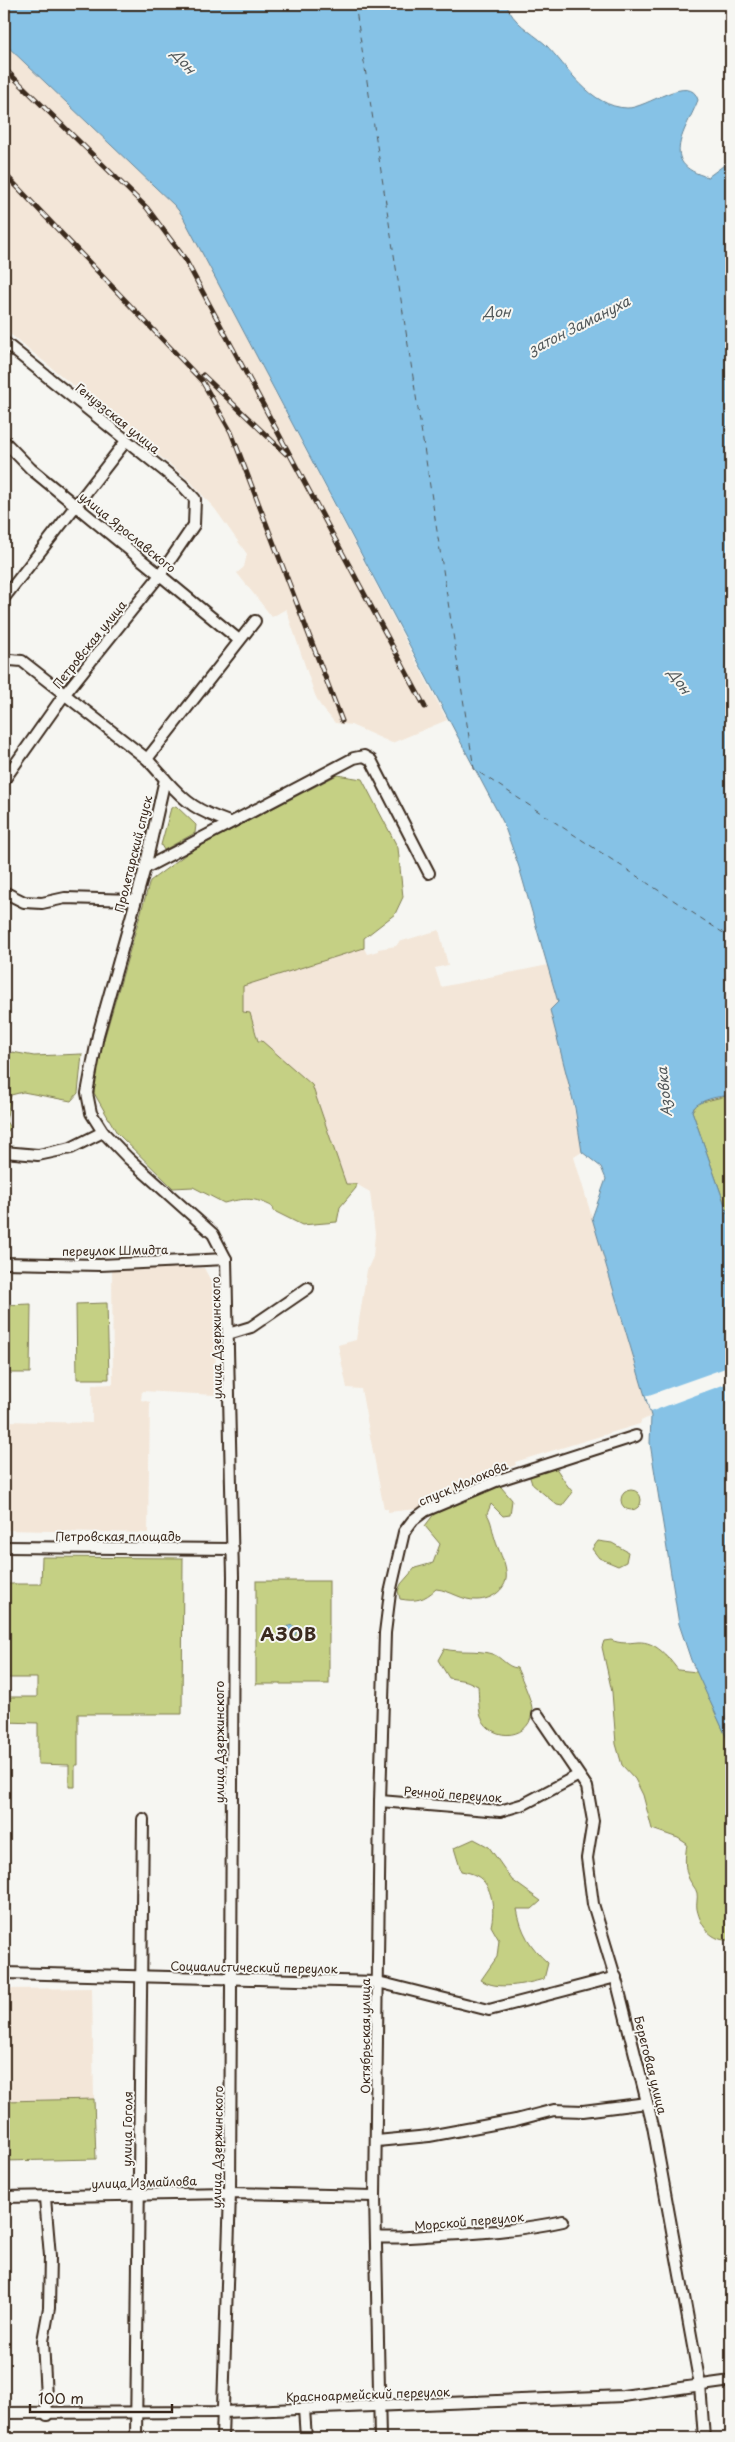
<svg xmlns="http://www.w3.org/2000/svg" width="735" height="2442" font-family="'Playpen Sans',sans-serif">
<rect width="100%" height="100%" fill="#f6f6f2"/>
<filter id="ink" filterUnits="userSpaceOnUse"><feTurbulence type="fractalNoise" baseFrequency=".02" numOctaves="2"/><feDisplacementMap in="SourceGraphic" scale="10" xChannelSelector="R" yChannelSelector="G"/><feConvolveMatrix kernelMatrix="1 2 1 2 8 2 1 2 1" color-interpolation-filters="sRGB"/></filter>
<g filter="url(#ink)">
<g fill="#f3e6d8">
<path d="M 4,43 L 175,206 L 182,215 L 447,720 L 392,743 L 351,725 L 335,723 L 320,705 L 315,695 L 286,609 L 272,617 L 237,573 L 244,567 L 247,554 L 215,509 L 190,481 L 4,329 Z"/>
<path d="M 439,930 L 448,965 L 435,968 L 441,987 L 548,965 L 558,1002 L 570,1091 L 582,1145 L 582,1152 L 574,1157 L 651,1416 L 641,1421 L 640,1424 L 515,1462 L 516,1465 L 481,1478 L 417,1509 L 388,1512 L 388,1509 L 384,1509 L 361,1389 L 347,1388 L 338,1345 L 356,1340 L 367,1270 L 373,1257 L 375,1234 L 370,1192 L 356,1184 L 346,1184 L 312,1085 L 259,1041 L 250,1013 L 243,1012 L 243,986 L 364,948 L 367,954 L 378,951 L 378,949 L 396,946 L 399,942 Z"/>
<path d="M 112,1268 L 204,1268 L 217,1292 L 215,1395 L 142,1391 L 141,1400 L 150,1402 L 148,1533 L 4,1530 L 4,1421 L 92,1423 L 92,1385 L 113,1384 Z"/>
<path d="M 92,1988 L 94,2099 L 4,2101 L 4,1989 Z"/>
</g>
<g fill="#c5d084" stroke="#807d51">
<path d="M 337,775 L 362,779 L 398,848 L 403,897 L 395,914 L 364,938 L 364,948 L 243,986 L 243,1012 L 250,1013 L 258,1041 L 262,1041 L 312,1085 L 346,1184 L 356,1184 L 356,1188 L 340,1207 L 337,1222 L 302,1225 L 274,1211 L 273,1207 C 255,1197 244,1198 224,1203 L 193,1187 L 173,1188 L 117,1133 L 94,1093 L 98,1060 L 150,881 L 189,852 Z"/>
<path d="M 176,806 L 196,825 L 195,833 L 164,850 L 161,845 L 171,808 Z"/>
<path d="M 12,1052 L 34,1056 L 82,1054 L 78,1093 L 71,1101 L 23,1092 L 11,1095 L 6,1121 L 10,1128 L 4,1137 L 4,1060 Z"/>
<path d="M 726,1096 L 731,1096 L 731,1222 L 692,1111 L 698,1103 Z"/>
<path d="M 107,1303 L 109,1379 L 77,1379 L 76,1304 Z"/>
<path d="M 31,1304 L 30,1373 L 4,1373 L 4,1305 Z"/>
<path d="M 549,1461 C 560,1470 562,1481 573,1492 L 562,1506 L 557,1505 L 532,1484 L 528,1471 Z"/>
<path d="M 496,1481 L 512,1500 L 510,1515 L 503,1516 L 491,1504 L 487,1514 C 492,1522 492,1530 495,1539 C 498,1550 505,1561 506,1572 C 509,1589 491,1600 477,1600 C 462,1601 450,1590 436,1589 C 424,1600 416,1602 400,1599 L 398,1591 L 401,1584 L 415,1568 L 433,1563 L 440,1544 L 425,1526 L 449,1494 L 467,1486 Z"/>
<circle cx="631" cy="1500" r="10"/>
<path d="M 598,1541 L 612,1543 L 628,1552 L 626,1562 L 618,1566 L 599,1558 L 592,1549 Z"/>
<path d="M 42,1557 L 183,1558 L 182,1714 L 78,1714 L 78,1765 L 75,1765 L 75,1787 L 69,1787 L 69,1765 L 38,1764 L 38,1723 L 4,1722 L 4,1697 L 37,1697 L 37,1678 L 4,1678 L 4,1584 L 41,1584 Z"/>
<rect x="256" y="1581" width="73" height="103"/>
<path d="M 611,1640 C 621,1644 627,1643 638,1642 C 656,1641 668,1657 678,1670 L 697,1672 L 731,1747 L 731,1940 C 712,1942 701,1927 697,1909 C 696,1904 698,1898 697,1893 C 696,1888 691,1884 689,1879 C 684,1868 685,1857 687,1844 L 678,1838 L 652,1829 L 643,1795 L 635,1779 L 622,1765 L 616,1744 L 612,1692 L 602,1647 L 604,1641 Z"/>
<path d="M 444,1649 C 460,1653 476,1649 492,1654 C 502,1657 506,1667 517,1668 C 521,1677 531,1699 532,1708 C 534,1739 492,1744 481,1717 C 478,1708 479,1695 478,1686 L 467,1681 L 449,1678 L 438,1660 Z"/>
<path d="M 474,1839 L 489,1847 L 512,1880 L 541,1901 L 532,1909 L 517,1909 C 521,1932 530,1947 548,1963 L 544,1979 C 525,1984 497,1991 481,1980 L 497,1957 L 499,1940 L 491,1926 C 495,1910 493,1885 477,1876 C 472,1873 466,1872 461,1871 L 454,1848 Z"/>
<path d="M 94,2099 L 96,2159 L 4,2161 L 4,2101 Z"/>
</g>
<g fill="#86c2e6" stroke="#688596">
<path d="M 4,4 L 506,4 C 513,23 530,31 545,44 C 568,67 590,107 627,108 C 646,109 691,72 698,100 C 687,129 657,164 708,177 L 731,160 L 731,1096 C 721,1095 696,1100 692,1111 L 731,1222 L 731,1747 L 691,1660 L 679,1624 L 650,1443 L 651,1416 L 592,1218 L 606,1179 L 601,1167 L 582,1152 L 575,1108 L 550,1010 L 558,1002 L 519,867 L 503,822 L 182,215 L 175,206 L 4,43 Z"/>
<circle cx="291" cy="1631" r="5.5"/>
</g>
<path fill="#f6f6f2" d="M 731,1366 L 731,1382 L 650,1412 L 646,1396 Z"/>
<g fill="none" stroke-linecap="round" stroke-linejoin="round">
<path stroke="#52585a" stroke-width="1" stroke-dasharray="6 5" stroke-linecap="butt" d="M 355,4 L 474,769 L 731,938"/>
<defs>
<g id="minor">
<path d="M 4,342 L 182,485 L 195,499 L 194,525 L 160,575 L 64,695 L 4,780"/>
<path d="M 4,441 L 31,469 L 239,640"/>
<path d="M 4,598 L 126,441"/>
<path d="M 4,663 L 10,660 L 22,661 L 147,759 L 165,779 L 145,868 L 98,1035 L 87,1093 L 91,1113 L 103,1132 L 128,1158 L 213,1234 L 226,1259 L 233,1576 L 230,2193 L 222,2438"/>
<path d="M 147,759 L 255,621"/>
<path d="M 165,779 C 187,804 198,811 229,822"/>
<path d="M 145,868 L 354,758 L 364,756 L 371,760 L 429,873"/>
<path d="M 4,892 L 24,902 L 42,903 L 65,898 L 134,900"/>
<path d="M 4,1152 L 38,1155 L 71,1148 L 103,1132"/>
<path d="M 4,1263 L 100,1265 L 226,1259"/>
<path d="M 228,1334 L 251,1327 L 308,1288"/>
<path d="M 4,1547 L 233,1549"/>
<path d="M 538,1715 L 587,1787 L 593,1821 L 587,1858 L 593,1904 L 617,1983 L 653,2126 L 700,2385 L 704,2438"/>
<path d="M 380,1801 L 500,1811 L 524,1804 L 577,1776"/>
<path d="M 4,1973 L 378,1982 L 489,2010 L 616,1977"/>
<path d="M 377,2141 L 429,2136 L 516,2120 L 554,2110 L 583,2111 L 647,2103"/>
<path d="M 4,2197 L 230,2193 L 375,2196"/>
<path d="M 45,2198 L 50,2256 L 49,2308 L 43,2341 L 47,2415"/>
<path d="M 376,2237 C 398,2239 419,2236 441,2235 C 482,2233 523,2230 563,2221"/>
<path d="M 304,2409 L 306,2438"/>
<path d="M 4,2413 L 222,2412 L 623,2396 L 731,2381"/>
<path d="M 136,2438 L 143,1819"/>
<path d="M 380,2438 L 375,2196 L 380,1801 L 385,1633 L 390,1593 L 404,1532 L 413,1520 L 425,1511 L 496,1481 L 636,1436"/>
</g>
</defs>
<use href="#minor" stroke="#3b2a1e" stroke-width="14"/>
<use href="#minor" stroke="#f6f6f2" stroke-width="10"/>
<defs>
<g id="rail">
<path d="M 4,68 L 147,208 L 185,259 L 425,707"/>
<path d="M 4,173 L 202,381 L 231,432 L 342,721"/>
<path d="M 203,375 L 286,454"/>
</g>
</defs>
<use href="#rail" stroke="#3b2a1e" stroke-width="5"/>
<use href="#rail" stroke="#f6f6f2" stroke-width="3" stroke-dasharray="9" stroke-linecap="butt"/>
</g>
</g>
<g text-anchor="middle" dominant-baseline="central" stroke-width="4" stroke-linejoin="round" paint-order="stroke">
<g font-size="12" fill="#3b2a1e" stroke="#f6f6f2">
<text transform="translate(118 418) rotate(39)">Генуэзская улица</text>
<text transform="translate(128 532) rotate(39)">улица Ярославского</text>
<text transform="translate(89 644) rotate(-51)">Петровская улица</text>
<text transform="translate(133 854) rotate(-76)">Пролетарский спуск</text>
<text transform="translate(115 1250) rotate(-1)">переулок Шмидта</text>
<text transform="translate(216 1338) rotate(-91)">улица Дзержинского</text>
<text transform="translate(463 1483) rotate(-23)">спуск Молокова</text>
<text x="118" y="1536">Петровская площадь</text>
<text transform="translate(219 1742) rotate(-90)">улица Дзержинского</text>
<text transform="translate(453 1794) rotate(4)">Речной переулок</text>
<text transform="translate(254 1967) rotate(1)">Социалистический переулок</text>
<text transform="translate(365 2036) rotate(-90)">Октябрьская улица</text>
<text transform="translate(651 2065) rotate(76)">Береговая улица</text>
<text transform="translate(127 2129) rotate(-89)">улица Гоголя</text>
<text transform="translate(217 2147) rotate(-89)">улица Дзержинского</text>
<text transform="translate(144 2182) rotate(-2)">улица Измайлова</text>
<text transform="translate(469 2221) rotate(-5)">Морской переулок</text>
<text transform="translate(368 2394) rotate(-2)">Красноармейский переулок</text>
</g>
<g font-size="14" font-style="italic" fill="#52585a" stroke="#f6f6f2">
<text transform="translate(184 61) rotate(49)">Дон</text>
<text x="497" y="311">Дон</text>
<text transform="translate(579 325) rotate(-27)">затон Замануха</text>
<text transform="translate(680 681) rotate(55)">Дон</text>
<text transform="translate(664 1092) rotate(-96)">Азовка</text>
</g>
<g font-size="18" font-weight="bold" letter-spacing="1" fill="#3b2a1e" stroke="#f6f6f2">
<text x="289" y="1633">АЗОВ</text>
</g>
</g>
<rect width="735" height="2442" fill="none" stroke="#f6f6f2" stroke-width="20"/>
<rect x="10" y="10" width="715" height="2422" fill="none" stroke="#3b2a1e" stroke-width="2" filter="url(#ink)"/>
<path d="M30 2404v8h142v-8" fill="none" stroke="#3b2a1e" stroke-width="2.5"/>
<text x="38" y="2404" font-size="15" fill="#3b2a1e" stroke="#f6f6f2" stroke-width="4" paint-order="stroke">100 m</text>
</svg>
